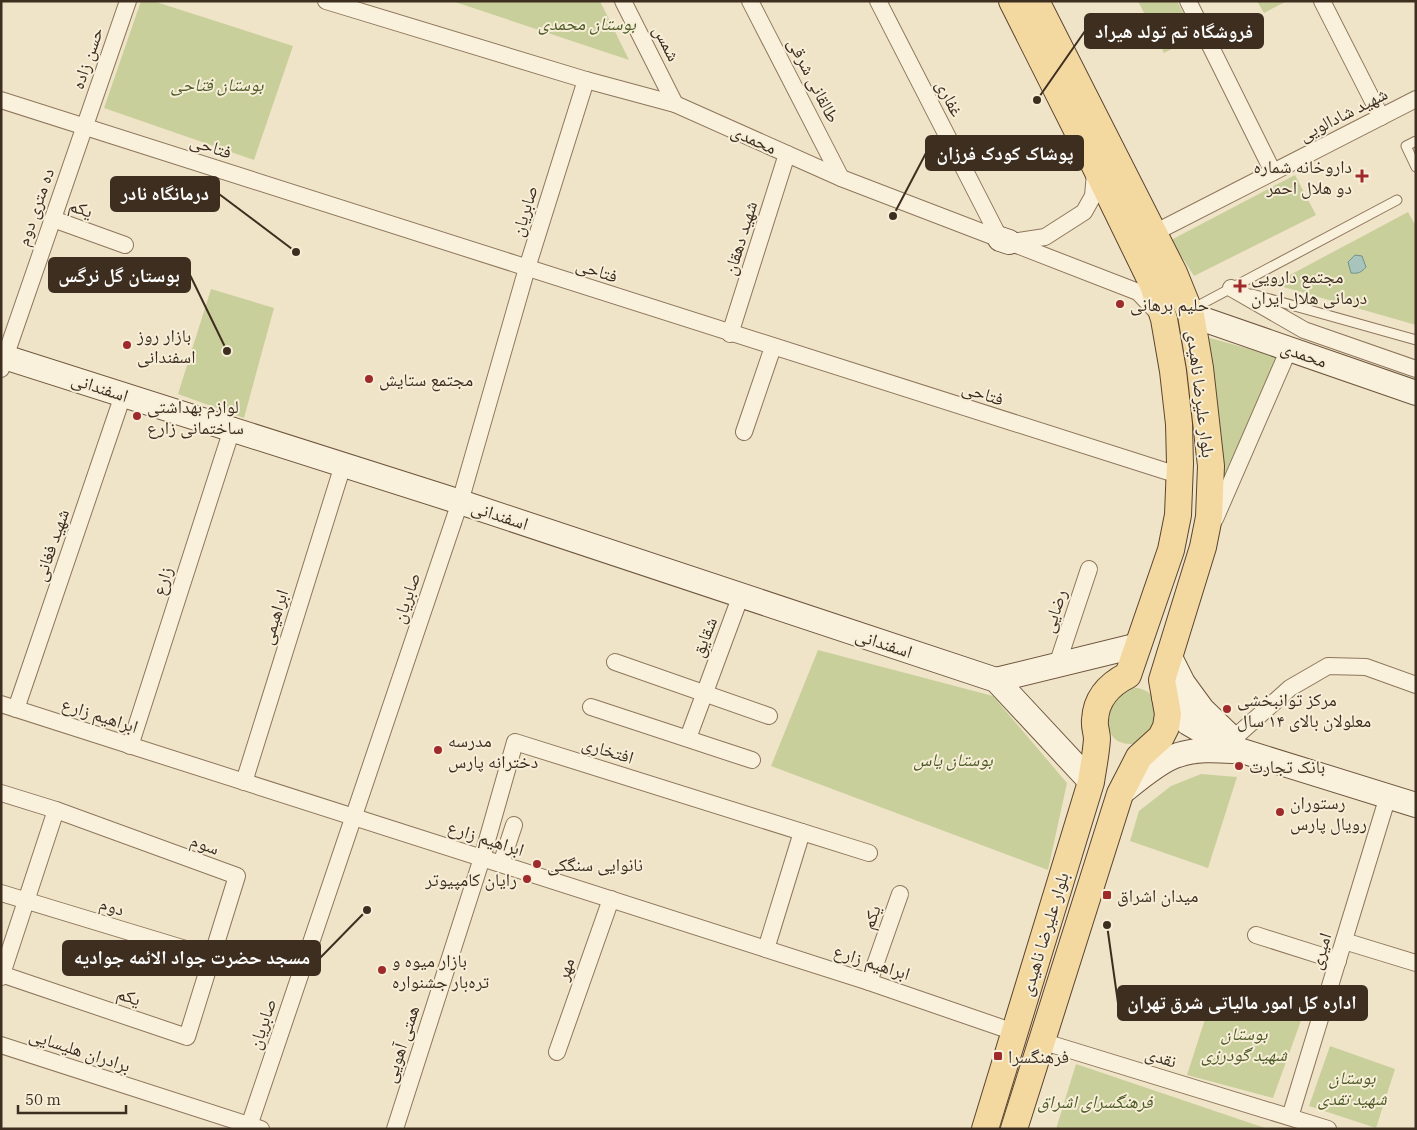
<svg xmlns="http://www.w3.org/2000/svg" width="1417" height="1130" font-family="'IBM Plex Serif','Noto Naskh Arabic',serif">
<rect width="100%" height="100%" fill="#f0e4c8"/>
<g fill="#c9cf9b">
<path d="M 141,1 L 153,1 L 293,46 L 254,160 L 104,108 Z"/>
<path d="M 452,1 L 600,1 L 629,60 Z"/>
<path d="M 1138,1 L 1177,1 L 1195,37 L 1164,53 Z"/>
<path d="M 1257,1 L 1287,1 L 1264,13 Z"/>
<path d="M 1295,175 L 1316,215 L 1194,276 L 1171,240 Z"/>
<path d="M 1408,212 L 1416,226 L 1416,325 L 1273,284 Z"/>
<path d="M 211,289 L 274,308 L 244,418 L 178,394 Z"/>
<path d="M 1206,337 L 1272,355 L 1277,360 L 1221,482 Z"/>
<path d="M 818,650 L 993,696 L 1067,783 L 1048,870 L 771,766 Z"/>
<path d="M 1130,687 C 1152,689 1155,697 1162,716 L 1141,744 C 1106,747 1108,729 1107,702 Z"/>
<path d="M 1201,774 L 1237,777 L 1208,868 L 1130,841 L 1139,811 L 1171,786 Z"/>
<path d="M 1215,988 L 1303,1015 L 1273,1098 L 1187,1075 Z"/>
<path d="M 1330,1046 L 1395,1069 L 1376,1128 L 1309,1106 Z"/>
<path d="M 1076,1064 L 1268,1129 L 1056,1129 Z"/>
</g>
<path fill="#a9c4bc" stroke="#6f938a" d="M 1355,255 L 1362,256 L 1366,267 C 1362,272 1358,274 1351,273 L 1348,262 Z"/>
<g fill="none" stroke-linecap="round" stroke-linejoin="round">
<defs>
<g id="lane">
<path d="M 1416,141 L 1406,146 L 1416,167"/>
<path d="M 1252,294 L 1416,340"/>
<path d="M 1192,309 L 1397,200"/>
</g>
<g id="street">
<path d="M 326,1 L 586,80 L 675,104 L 841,178 L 1000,239"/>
<path d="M 623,1 L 675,104"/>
<path d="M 750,1 L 841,178"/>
<path d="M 878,1 L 1000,239"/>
<path d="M 1188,1 L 1273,172"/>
<path d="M 1322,1 L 1381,117"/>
<path d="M 1,100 L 1181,476"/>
<path d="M 53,219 L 125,245"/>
<path d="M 1154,233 L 1416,99"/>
<path d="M 1009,242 L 1138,292 L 1158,313"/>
<path d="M 1011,242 L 1045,237 L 1084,212 L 1093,196 L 1095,173"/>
<path d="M 1231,288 L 1304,330 L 1416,369"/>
<path d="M 730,334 L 787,154"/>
<path d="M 1,369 L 128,1"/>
<path d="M 744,432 L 773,347"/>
<path d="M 1215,519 L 1289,349"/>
<path d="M 615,662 L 769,716"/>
<path d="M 1057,665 L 1089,569"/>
<path d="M 1,704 L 869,982 L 1014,1032"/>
<path d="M 591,707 L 752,760"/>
<path d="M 16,709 L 123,395"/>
<path d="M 688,738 L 741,595"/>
<path d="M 1233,739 L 1290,688 L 1328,666 L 1366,667 L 1416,685"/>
<path d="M 130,746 L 232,429"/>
<path d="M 244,782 L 343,465"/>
<path d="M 1,793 L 56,810 L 237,876 L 187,1037 L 1,974"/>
<path d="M 501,864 L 514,825"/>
<path d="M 1,893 L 212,957"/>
<path d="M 1256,935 L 1338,961"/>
<path d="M 1344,941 L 1416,963"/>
<path d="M 766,949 L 802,832"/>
<path d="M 1,977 L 56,810"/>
<path d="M 869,982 L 900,894"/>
<path d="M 1041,1041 L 1328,1129"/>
<path d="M 1,1045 L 261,1129"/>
<path d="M 557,1052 L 611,899"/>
<path d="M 1290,1117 L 1388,796"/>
<path d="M 248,1129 L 460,502 L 527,268 L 586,80"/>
<path d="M 395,1129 L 482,858 L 515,742 L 869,853"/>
</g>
<g id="secondary">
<path d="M 1000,239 L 1009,242"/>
<path d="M 1191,315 L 1416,393"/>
<path d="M 1,356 L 460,502 L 996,680 L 1091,782"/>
<path d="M 1169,655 L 1183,683 L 1202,709 L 1233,739"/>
<path d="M 996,680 L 1139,645"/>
<path d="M 1164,697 L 1188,723 L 1212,737 L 1242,751 L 1416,805"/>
<path d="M 1120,794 C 1135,782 1160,760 1178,755 C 1196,749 1214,750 1233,751"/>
</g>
<g id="primary">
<path d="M 985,1129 L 1091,782 C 1093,768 1096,754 1097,739 C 1097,733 1094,726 1095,720 C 1096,698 1110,684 1128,675 L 1171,550 L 1178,515 L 1180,464 L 1179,424 L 1173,371 L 1164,319 L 1153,285 L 1095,166 L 1012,1"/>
<path d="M 1014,1129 L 1120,794 L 1139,757 L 1161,737 L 1166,727 L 1168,714 L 1162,680 L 1203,547 L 1209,517 L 1211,466 L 1200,368 L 1191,315 L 1174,273 L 1036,1"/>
</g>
</defs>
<use href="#lane" stroke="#8d765c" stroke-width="11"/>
<use href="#street" stroke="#8d765c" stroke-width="18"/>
<use href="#secondary" stroke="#6f573f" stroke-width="26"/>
<use href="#primary" stroke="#5b4430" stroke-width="28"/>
<use href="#lane" stroke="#faf1dc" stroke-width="9"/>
<use href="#street" stroke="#faf1dc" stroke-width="16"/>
<use href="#secondary" stroke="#faf1dc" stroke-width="24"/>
<use href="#primary" stroke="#f3d9a0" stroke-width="26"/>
</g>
<g fill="#9e2a2b" stroke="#f7eed8" stroke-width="2">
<path d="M1359.5 168.5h5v5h5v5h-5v5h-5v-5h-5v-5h5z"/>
<path d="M1237.5 278.5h5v5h5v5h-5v5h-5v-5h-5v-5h5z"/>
<circle cx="1120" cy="304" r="5"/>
<circle cx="127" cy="345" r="5"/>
<circle cx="369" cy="379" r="5"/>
<circle cx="137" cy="416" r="5"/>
<circle cx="1227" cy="709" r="5"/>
<circle cx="438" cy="750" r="5"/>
<circle cx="1239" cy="766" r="5"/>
<circle cx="1280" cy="812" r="5"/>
<circle cx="537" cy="864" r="5"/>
<circle cx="527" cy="879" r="5"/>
<rect x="1102" y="890" width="10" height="10" rx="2.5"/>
<circle cx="382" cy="970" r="5"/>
<rect x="993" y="1051" width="10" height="10" rx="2.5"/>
</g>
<g text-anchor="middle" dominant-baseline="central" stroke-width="4" stroke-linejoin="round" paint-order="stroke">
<g font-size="18" font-style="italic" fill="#4d5a26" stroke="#f7eed8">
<text x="587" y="23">بوستان محمدی</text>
<text x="217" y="84">بوستان فتاحی</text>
<text x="953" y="759">بوستان یاس</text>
<text x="1244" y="1033">بوستان<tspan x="1244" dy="21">شهید گودرزی</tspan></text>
<text x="1352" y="1077">بوستان<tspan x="1352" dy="21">شهید نقدی</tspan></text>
<text x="1095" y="1101">فرهنگسرای اشراق</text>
</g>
<g font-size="18" fill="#3d2e20" stroke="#f7eed8">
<text transform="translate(667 43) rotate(63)">شمس</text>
<text transform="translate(87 58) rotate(-71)">حسن زاده</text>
<text transform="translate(814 80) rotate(63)">طالقانی شرقی</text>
<text transform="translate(950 98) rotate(63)">غفاری</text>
<text transform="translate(1343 114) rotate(-27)">شهید شادالویی</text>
<text transform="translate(754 139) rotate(24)">محمدی</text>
<text transform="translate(211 146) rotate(18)">فتاحی</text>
<text transform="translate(35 207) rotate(-71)">ده متری دوم</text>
<text transform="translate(81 208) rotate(19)">یکم</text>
<text transform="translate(524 211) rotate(-73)">صابریان</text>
<text transform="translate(740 238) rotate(-73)">شهید دهقان</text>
<text transform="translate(597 270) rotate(18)">فتاحی</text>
<text transform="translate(1304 354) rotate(19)">محمدی</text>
<text transform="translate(100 387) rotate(18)">اسفندانی</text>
<text transform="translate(983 393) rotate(18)">فتاحی</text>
<text transform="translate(1201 394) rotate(83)">بلوار علیرضا ناهیدی</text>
<text transform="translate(500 515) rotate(18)">اسفندانی</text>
<text transform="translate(51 545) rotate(-71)">شهید فغانی</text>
<text transform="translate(162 581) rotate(-72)">زارع</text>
<text transform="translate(406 598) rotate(-71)">صابریان</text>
<text transform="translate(1054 611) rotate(-72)">رضایی</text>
<text transform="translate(274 617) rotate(-73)">ابراهیمی</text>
<text transform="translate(704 637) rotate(-69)">شقایق</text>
<text transform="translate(884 643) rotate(18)">اسفندانی</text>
<text transform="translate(100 715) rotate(18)">ابراهیم زارع</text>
<text transform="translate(608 750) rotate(17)">افتخاری</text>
<text transform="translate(486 838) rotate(18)">ابراهیم زارع</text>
<text transform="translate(205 844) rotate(20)">سوم</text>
<text transform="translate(112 906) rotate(17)">دوم</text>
<text transform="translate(871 917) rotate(-70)">یکم</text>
<text transform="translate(1044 934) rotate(-73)">بلوار علیرضا ناهیدی</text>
<text transform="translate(1320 951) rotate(-73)">امیری</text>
<text transform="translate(872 962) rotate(18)">ابراهیم زارع</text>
<text transform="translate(565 969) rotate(-71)">مهر</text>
<text transform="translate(129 996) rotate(19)">یکم</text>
<text transform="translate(262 1024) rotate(-71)">صابریان</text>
<text transform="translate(401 1044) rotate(-72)">همتی آهویی</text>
<text transform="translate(80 1050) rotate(18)">برادران هلیسایی</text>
<text transform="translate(1161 1057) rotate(17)">نقدی</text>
</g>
<g font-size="18" fill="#3d2e20" stroke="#f7eed8" text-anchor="start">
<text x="1352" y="166" text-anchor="end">داروخانه شماره<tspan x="1352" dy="21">دو هلال احمر</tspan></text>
<text x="1251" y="276">مجتمع دارویی<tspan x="1251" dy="21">درمانی هلال ایران</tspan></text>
<text x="1130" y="304">حلیم برهانی</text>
<text x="137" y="335">بازار روز<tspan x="137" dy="21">اسفندانی</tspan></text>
<text x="379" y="379">مجتمع ستایش</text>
<text x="147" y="406">لوازم بهداشتی<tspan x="147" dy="21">ساختمانی زارع</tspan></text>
<text x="1237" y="699">مرکز توانبخشی<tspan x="1237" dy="21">معلولان بالای ۱۴ سال</tspan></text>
<text x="448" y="740">مدرسه<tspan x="448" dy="21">دخترانه پارس</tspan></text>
<text x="1249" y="766">بانک تجارت</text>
<text x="1290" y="802">رستوران<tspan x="1290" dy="21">رویال پارس</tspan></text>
<text x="547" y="864">نانوایی سنگکی</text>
<text x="517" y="879" text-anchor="end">رایان کامپیوتر</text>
<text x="1117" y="895">میدان اشراق</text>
<text x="392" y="960">بازار میوه و<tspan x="392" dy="21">تره‌بار جشنواره</tspan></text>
<text x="1008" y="1056">فرهنگسرا</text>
</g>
</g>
<path fill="none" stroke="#3d2e20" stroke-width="2" d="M1037 100L1085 31M893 216L926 153M296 252L219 194M227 351L190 275M367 910L320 958M1107 925L1118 1003"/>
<g fill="#3d2e20" stroke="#f7eed8" stroke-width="2">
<circle cx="1037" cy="100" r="5"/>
<circle cx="893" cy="216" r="5"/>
<circle cx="296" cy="252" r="5"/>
<circle cx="227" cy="351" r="5"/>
<circle cx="367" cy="910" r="5"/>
<circle cx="1107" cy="925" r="5"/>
</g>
<g fill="#3d2e20" stroke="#3d2e20" stroke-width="2">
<rect x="1085" y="14" width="178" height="34" rx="5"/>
<rect x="926" y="136" width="157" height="34" rx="5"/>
<rect x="111" y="177" width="108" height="34" rx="5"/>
<rect x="49" y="258" width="141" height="34" rx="5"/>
<rect x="63" y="941" width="257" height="34" rx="5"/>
<rect x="1118" y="986" width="249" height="34" rx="5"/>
</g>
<g font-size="19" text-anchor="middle" font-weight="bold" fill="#fff">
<text x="1174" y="38">فروشگاه تم تولد هیراد</text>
<text x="1005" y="160">پوشاک کودک فرزان</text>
<text x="165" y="200">درمانگاه نادر</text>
<text x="119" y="282">بوستان گل نرگس</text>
<text x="192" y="964">مسجد حضرت جواد الائمه جوادیه</text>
<text x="1242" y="1009">اداره کل امور مالیاتی شرق تهران</text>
</g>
<rect width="1417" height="1130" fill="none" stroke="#3d2e20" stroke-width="5"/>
<path d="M18 1105v8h108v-8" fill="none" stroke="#3d2e20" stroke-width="2.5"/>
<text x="25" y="1105" font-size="15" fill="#3d2e20" stroke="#f7eed8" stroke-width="4" paint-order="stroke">50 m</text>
</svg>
